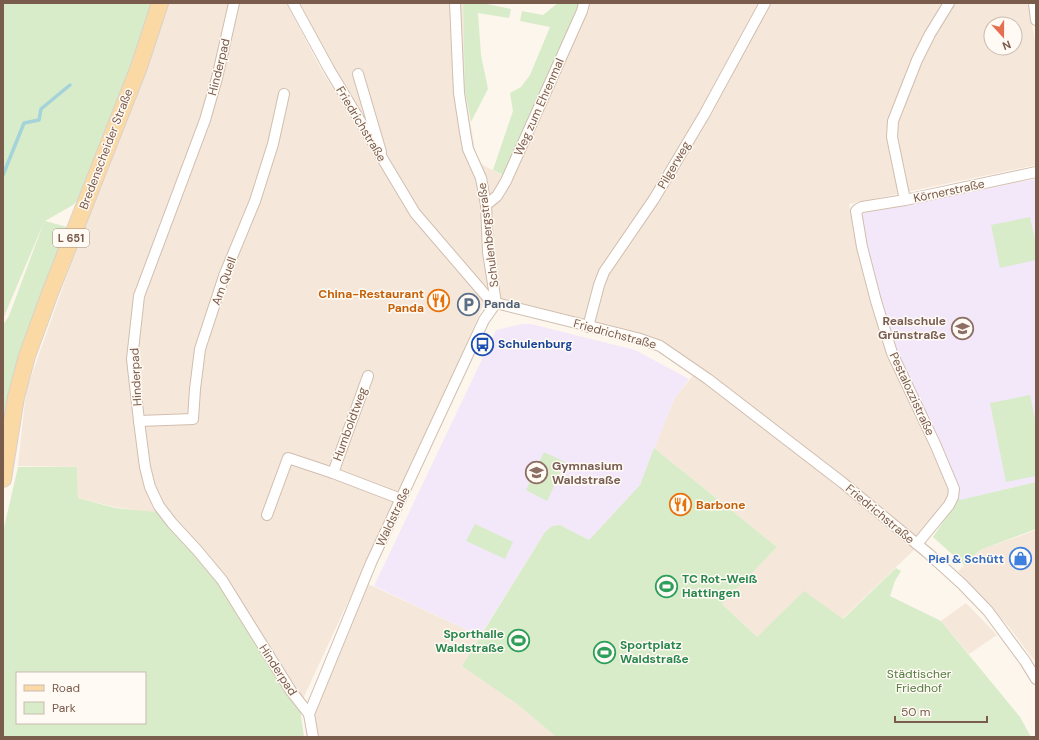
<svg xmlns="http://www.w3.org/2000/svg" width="1039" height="740" font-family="'DM Sans',sans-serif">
<rect width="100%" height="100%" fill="#fdf6ec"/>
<g fill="#f5e8da" fill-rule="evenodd">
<path d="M 165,3 L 286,3 L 322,71 L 413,215 L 485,301 L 438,408 L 302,701 L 159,513 L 114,507 L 78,498 L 77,467 L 18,466 L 26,391 L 70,267 L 146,69 Z"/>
<path d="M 300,3 L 463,3 L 465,91 L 477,162 L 504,176 L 582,3 L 1029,3 L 1036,48 L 1036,165 L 849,204 L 865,277 L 887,354 L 951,490 L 946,504 L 916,541 L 661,343 L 503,301 L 475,278 L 416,212 L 334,68 ZM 991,24 L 1015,24 L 1015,48 L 991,48 Z"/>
<path d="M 694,374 L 842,486 L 916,548 L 842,619 L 804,592 L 757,637 L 722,604 L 777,547 L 654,448 L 674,399 Z"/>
<path d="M 1036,530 L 1036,663 L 1009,627 L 958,571 L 980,550 Z"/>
<path d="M 368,584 L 480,636 L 463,666 L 517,704 L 556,737 L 314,737 L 310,708 Z"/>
<path d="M 966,603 L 997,635 L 969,654 L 941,621 Z"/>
</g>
<g fill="#f3e8fa">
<path d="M 1036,179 L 1036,482 L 957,501 L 957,488 L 895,350 L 873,274 L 861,214 Z"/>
<path d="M 522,324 L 531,324 L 635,350 L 689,379 L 674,399 L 640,485 L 589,540 L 560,525 L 552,526 L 545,532 L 480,636 L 374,586 L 496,330 Z"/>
</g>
<g fill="#d8ecc9" fill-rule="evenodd">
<path d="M 3,3 L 151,3 L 133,66 L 77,201 L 73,205 L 45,221 L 67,227 L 34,313 L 19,361 L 3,434 L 3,325 L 9,316 L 44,222 L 3,319 Z"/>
<path d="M 463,3 L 482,3 L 511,9 L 509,18 L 478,13 L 481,55 L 488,89 L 471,122 L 465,91 Z"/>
<path d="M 558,3 L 582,3 L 505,176 L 493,170 L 513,111 L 510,93 L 521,87 L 530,75 L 550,27 L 520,21 L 522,11 L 543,15 Z"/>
<path d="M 1030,217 L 1036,244 L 1036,260 L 1000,268 L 991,225 Z"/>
<path d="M 1030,395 L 1036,423 L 1036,476 L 1006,482 L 990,403 Z"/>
<path d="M 654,448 L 777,547 L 722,604 L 757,637 L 804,591 L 843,619 L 896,568 L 901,571 L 895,581 L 890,596 L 941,621 L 1020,717 L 1031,737 L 556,737 L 517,704 L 462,666 L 545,532 L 552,526 L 560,525 L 589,540 L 640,485 Z"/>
<path d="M 544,452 L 565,462 L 547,501 L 526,490 Z"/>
<path d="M 18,467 L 77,467 L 78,498 L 115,508 L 157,512 L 219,580 L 300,709 L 304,737 L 3,737 L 3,532 ZM 17,673 L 145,673 L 145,723 L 17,723 Z"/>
<path d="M 1036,482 L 1036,529 L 980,550 L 964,565 L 933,537 L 959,498 L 960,500 Z"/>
<path d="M 475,524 L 513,542 L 505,559 L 466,541 Z"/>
</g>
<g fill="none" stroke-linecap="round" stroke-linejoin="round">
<path stroke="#a5d3da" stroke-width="3.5" d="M 3,175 L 24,123 L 39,120 L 41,109 L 70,85"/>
<defs>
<g id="minor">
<path d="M 234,3 L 217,78 L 205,120 L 139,296 L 132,359 L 139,421 L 145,467 L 150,487 L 159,506 L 172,523 L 197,550 L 222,580 L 291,691 L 309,714"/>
<path d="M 293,3 L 329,69 L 415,213 L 488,298 L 496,303 L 637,338 L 660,346 L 708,379 L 843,483 L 929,554 L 962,584 L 988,611 L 1025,661 L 1036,679"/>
<path d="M 455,3 L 459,93 L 465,132 L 468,149 L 481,178 L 486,205 L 488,252 L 496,303"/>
<path d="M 1034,3 L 1036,20"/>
<path d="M 358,74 L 381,152"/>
<path d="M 905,200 L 892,137 L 893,121 L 917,60 L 930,34 L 949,3"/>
<path d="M 486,205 L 497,196 L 506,181 L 582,11 L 584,3"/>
<path d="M 588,327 L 599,285 L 604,272 L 654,199 L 704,115 L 765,3"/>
<path d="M 139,421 L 193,419 L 195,389 L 200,349 L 224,276 L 255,201 L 273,144 L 284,94"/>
<path d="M 333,473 L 368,376"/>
<path d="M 267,515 L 288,458 L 333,473 L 401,499"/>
<path d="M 917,544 L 949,505 L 953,497 L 954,489 L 936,446 L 892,353 L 876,301 L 862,247 L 856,211 L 858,209 L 862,207 L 905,200 L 1036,172"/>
<path d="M 313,737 L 309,714 L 371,563 L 484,320 L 496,303"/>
</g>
<path id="primary" d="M 3,479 L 16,397 L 27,356 L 50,293 L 139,67 L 160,3"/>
</defs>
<use href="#minor" stroke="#d1beb0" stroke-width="12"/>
<use href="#primary" stroke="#dad1cd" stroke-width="18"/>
<use href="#minor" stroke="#fff" stroke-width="10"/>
<use href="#primary" stroke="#fbd9a5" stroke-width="16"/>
</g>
<defs>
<symbol id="restaurant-ring" viewBox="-11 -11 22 22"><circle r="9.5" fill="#fffaf3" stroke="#e8710a" stroke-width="1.5"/><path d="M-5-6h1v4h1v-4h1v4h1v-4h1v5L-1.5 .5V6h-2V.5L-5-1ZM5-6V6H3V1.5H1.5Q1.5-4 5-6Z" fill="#e8710a"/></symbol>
<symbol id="parking-ring" viewBox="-11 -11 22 22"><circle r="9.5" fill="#fffaf3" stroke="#5c6f8a" stroke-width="1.5"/><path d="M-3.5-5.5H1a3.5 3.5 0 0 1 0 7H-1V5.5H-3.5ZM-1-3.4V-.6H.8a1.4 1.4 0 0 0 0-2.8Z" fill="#5c6f8a"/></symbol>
<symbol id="school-ring" viewBox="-11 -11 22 22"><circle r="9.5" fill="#fffaf3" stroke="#8d6e63" stroke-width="1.5"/><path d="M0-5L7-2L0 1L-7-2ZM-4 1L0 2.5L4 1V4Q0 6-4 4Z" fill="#8d6e63"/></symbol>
<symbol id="bus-ring" viewBox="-11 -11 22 22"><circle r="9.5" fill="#fffaf3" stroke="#1a4fb4" stroke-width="1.5"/><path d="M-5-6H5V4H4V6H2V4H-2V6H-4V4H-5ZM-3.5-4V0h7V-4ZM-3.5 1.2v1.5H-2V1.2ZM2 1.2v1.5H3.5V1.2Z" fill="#1a4fb4"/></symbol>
<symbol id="shop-ring" viewBox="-11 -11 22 22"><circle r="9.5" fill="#fffaf3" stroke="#3f7fe0" stroke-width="1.5"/><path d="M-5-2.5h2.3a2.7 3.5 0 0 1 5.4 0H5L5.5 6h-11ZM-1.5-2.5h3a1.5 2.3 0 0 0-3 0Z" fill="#3f7fe0"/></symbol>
<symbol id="stadium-ring" viewBox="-11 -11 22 22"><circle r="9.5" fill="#fffaf3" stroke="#2e9e5b" stroke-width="1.5"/><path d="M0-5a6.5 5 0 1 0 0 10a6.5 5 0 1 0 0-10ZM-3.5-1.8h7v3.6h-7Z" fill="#2e9e5b"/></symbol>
</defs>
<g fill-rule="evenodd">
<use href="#restaurant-ring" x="426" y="288" width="25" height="25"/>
<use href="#parking-ring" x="456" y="292" width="25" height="25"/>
<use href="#school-ring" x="950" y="316" width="25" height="25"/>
<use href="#bus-ring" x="470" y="332" width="25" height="25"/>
<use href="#school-ring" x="524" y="460" width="25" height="25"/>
<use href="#restaurant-ring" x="668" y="492" width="25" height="25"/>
<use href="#shop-ring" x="1008" y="546" width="25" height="25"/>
<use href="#stadium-ring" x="654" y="574" width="25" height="25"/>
<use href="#stadium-ring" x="506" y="628" width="25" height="25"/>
<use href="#stadium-ring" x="592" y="640" width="25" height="25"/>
</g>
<g text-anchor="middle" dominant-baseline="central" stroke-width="3" stroke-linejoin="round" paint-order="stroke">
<rect fill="#fffaf3" stroke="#a28b7f" stroke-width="1" x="53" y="229" width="36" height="18" rx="3"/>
<g font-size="11" font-weight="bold" fill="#7a5c4d">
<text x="71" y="238">L 651</text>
</g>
<g font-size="12" fill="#7a5c4d" stroke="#fffaf3">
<text transform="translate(219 67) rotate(-76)">Hinderpad</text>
<text transform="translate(539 107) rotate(-66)">Weg zum Ehrenmal</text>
<text transform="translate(361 124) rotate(59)">Friedrichstraße</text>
<text transform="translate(106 149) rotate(-69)">Bredenscheider Straße</text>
<text transform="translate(674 165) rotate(-60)">Pilgerweg</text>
<text transform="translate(949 191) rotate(-12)">Körnerstraße</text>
<text transform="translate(488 235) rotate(-97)">Schulenbergstraße</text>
<text transform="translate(224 281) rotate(-70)">Am Quell</text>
<text transform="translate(615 334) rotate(15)">Friedrichstraße</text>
<text transform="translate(136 377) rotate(-93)">Hinderpad</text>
<text transform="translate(912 394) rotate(65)">Pestalozzistraße</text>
<text transform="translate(350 424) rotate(-70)">Humboldtweg</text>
<text transform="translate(880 514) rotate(40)">Friedrichstraße</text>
<text transform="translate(393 517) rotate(-65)">Waldstraße</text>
<text transform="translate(278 670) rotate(57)">Hinderpad</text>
</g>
<g font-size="12" font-weight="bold" fill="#c56008" stroke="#fffaf3" text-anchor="end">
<text x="424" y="294">China-Restaurant<tspan x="424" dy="14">Panda</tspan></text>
<text x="696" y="505" text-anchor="start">Barbone</text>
</g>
<g font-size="12" font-weight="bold" fill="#4e5e75" stroke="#fffaf3" text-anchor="start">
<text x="484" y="304">Panda</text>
</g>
<g font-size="12" font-weight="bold" fill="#785e54" stroke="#fffaf3" text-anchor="end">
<text x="946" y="321">Realschule<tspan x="946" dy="14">Grünstraße</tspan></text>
<text x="552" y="466" text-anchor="start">Gymnasium<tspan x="552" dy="14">Waldstraße</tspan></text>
</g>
<g font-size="12" font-weight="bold" fill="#164399" stroke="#fffaf3" text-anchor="start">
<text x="498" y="344">Schulenburg</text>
</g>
<g font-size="12" font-weight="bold" fill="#366cbe" stroke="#fffaf3" text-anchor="end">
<text x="1004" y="559">Piel &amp; Schütt</text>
</g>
<g font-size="12" font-weight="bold" fill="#27864d" stroke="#fffaf3" text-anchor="start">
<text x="682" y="579">TC Rot-Weiß<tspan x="682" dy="14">Hattingen</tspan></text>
<text x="504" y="634" text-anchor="end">Sporthalle<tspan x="504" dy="14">Waldstraße</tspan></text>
<text x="620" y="645">Sportplatz<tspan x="620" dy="14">Waldstraße</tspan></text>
</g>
<g font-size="12" fill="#537a41" stroke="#fffaf3">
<text x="919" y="674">Städtischer<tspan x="919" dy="14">Friedhof</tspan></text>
</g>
</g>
<rect width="1039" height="740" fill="none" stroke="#7a5c4d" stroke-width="8"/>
<rect x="16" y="672" width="130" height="52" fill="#fffaf3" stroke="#cabbb1"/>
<rect x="24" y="685" width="20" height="6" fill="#fbd9a5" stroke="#cabbb1"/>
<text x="52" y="692" font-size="12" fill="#7a5c4d">Road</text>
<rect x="24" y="702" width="20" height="12" fill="#d8ecc9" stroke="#cabbb1"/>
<text x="52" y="712" font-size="12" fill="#7a5c4d">Park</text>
<g transform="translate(1003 36) rotate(159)"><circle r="19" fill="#fffaf3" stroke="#cabbb1"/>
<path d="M0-3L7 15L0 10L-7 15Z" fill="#e76f51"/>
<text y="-6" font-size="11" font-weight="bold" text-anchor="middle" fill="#7a5c4d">N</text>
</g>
<path d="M895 716v6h92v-6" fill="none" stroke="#7a5c4d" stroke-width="2"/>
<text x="901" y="716" font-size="12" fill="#7a5c4d" stroke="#fffaf3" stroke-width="3" paint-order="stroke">50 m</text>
</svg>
